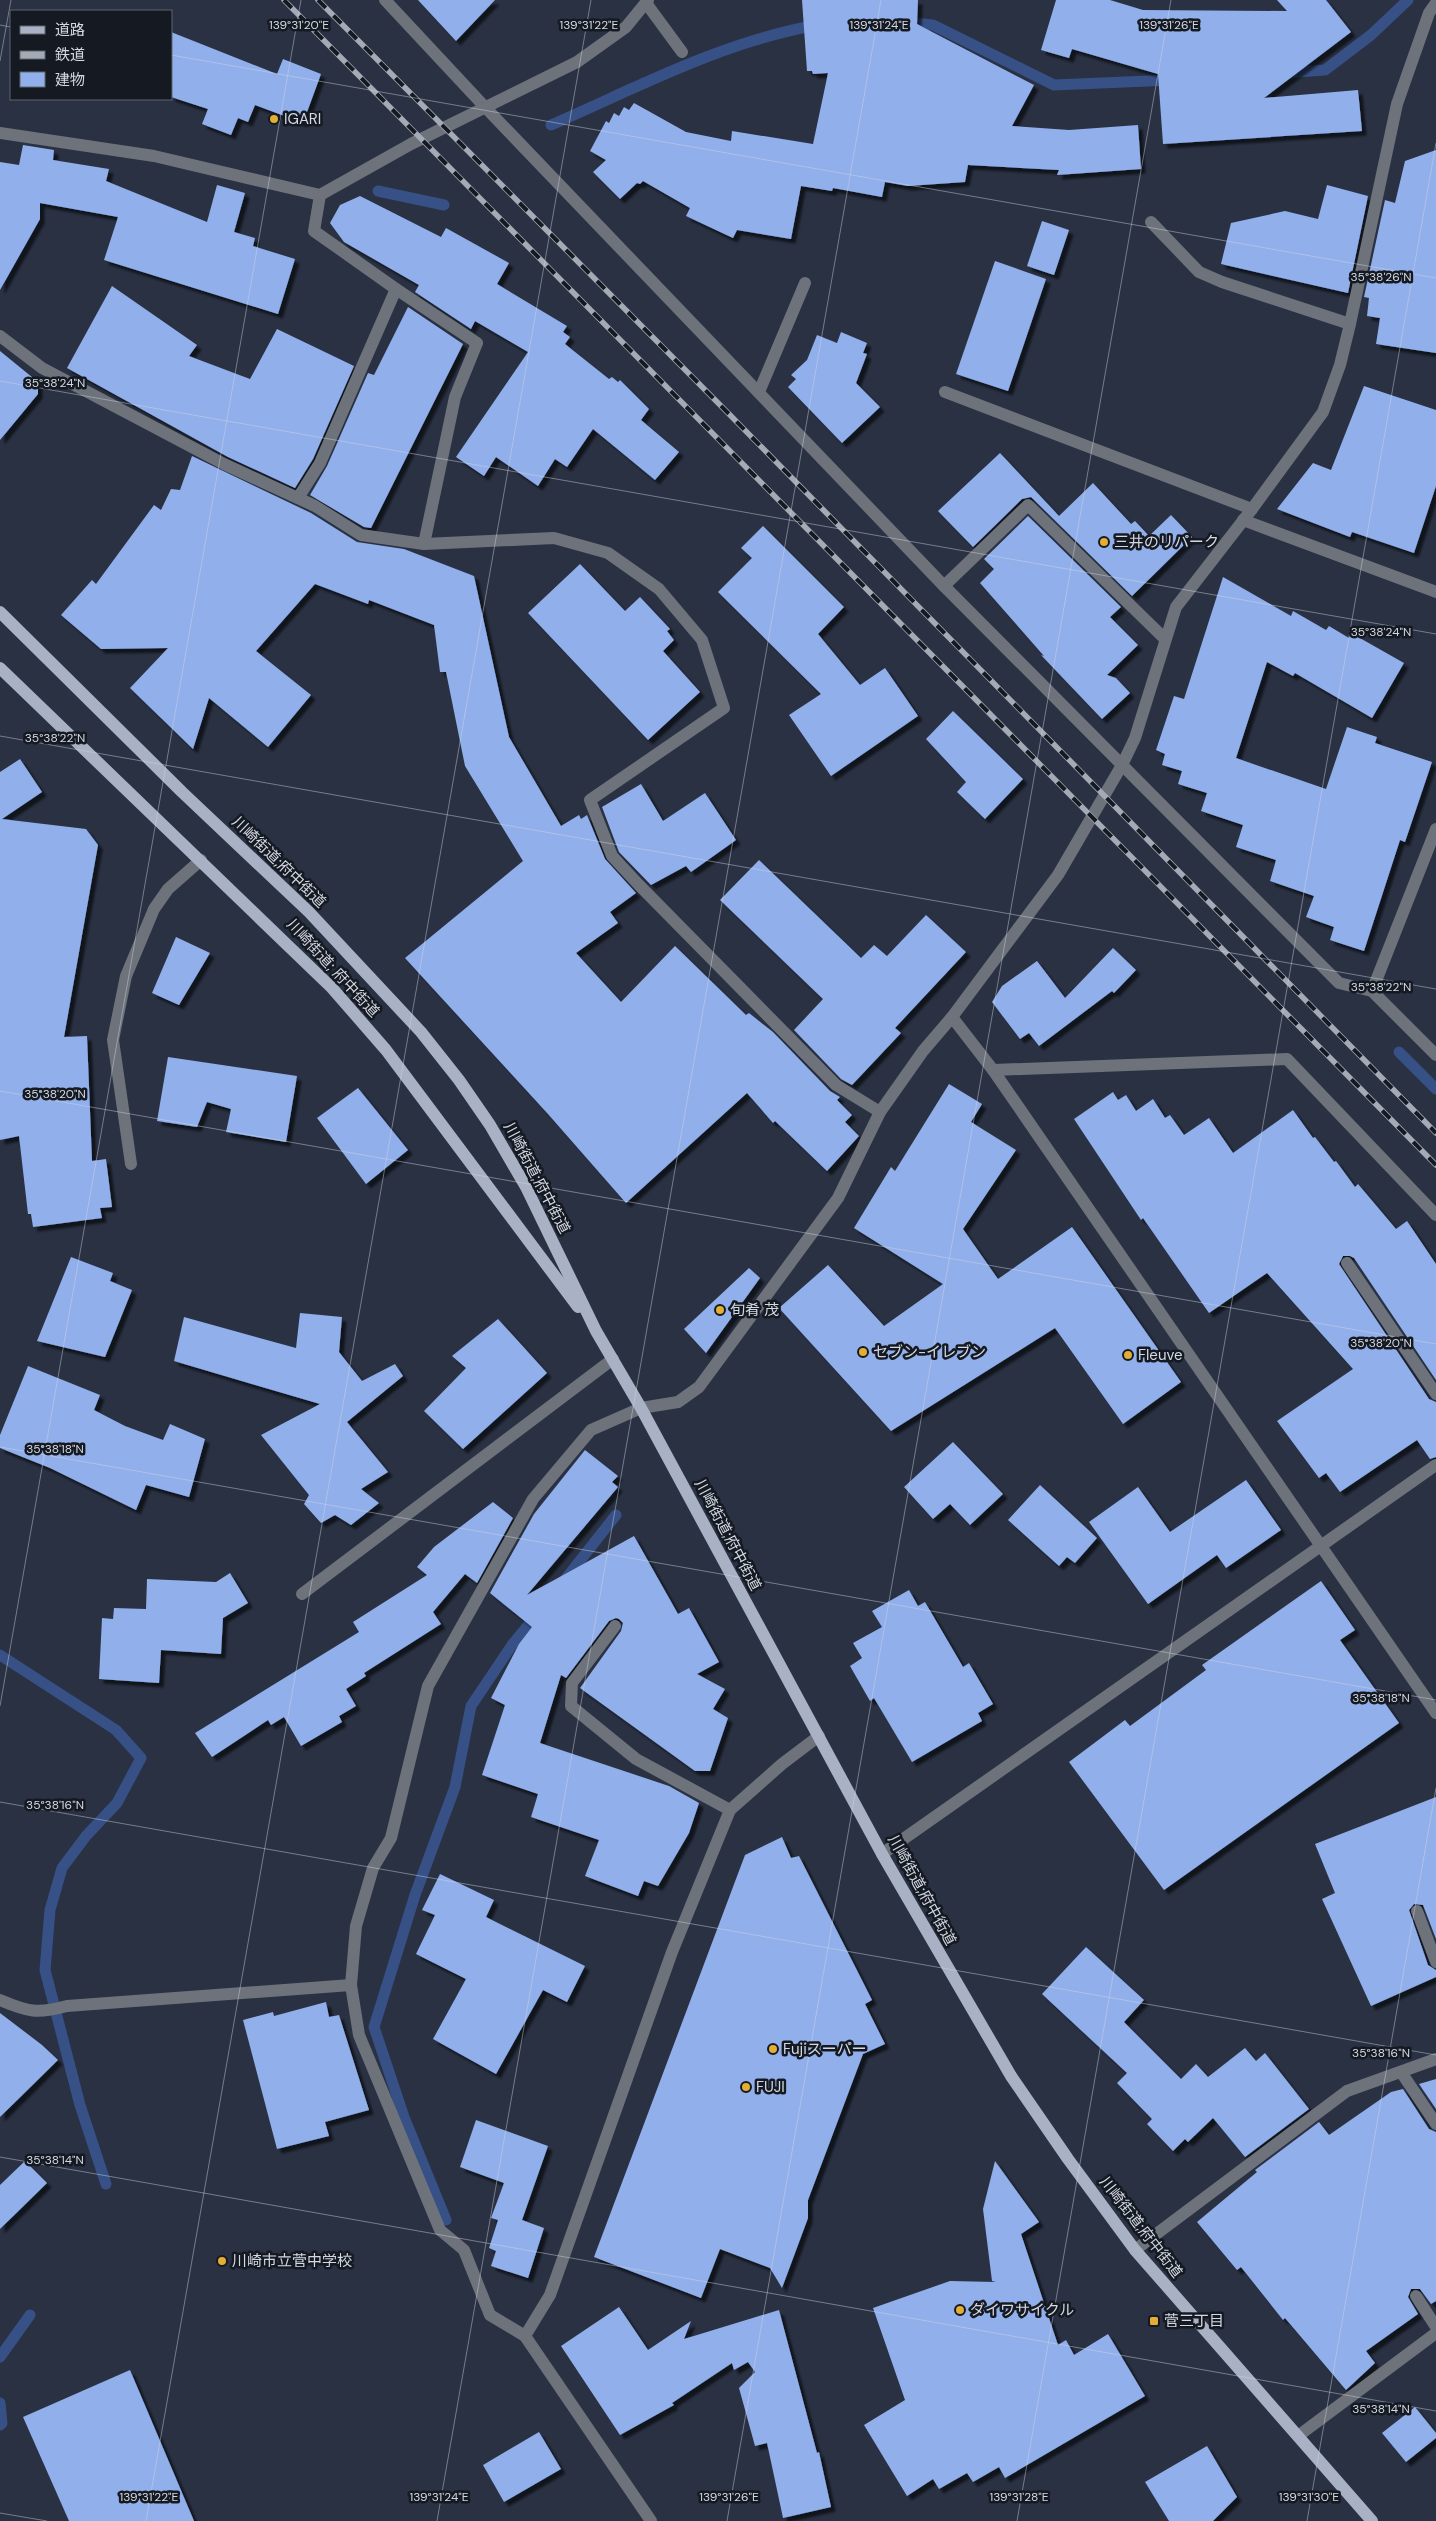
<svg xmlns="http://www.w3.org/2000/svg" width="1436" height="2521" font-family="'DM Sans','Noto Sans JP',sans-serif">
<defs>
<filter id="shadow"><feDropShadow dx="4.5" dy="4.5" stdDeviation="1" flood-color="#0009"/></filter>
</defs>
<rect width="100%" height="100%" fill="#293143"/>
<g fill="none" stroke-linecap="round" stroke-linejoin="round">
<g stroke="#375085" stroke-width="11">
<path d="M 903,22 L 933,25 L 1054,85 L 1172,80"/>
<path d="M 1285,73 L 1325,70 L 1371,35 L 1408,0"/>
<path d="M 551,125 C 638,87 722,42 817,25"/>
<path d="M 378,191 L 444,205"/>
<path d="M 1399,1052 L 1436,1089"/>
<path d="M 564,1581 L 616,1515"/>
<path d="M 0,1655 L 116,1730 L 141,1758 L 117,1803 L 86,1836 L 62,1868 L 50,1910 L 45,1970 L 80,2105 L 106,2184"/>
<path d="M 446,2220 L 404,2117 L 374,2027 L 415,1895 L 455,1787 L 471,1706 L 512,1645 L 539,1612"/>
<path d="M 0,2357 L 30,2315"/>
<path d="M 0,2403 L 2,2423 L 0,2425"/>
</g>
</g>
<g fill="#91afeb" filter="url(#shadow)">
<path d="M 418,0 L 495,0 L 456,41 Z"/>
<path d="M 802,0 L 918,0 L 917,24 L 1034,85 L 1012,126 L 1069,130 L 1138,125 L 1141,169 L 1057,175 L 1059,170 L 968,165 L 965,182 L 908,186 L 885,182 L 882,197 L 833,188 L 832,191 L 801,186 L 791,239 L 737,230 L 733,238 L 686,216 L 690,208 L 643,181 L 640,184 L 637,183 L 620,199 L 593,172 L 606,160 L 590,151 L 606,121 L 609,123 L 614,113 L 619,116 L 624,107 L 629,110 L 634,103 L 686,132 L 731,141 L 732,131 L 813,144 L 828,73 L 813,74 L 812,71 L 807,71 Z"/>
<path d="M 1056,0 L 1110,0 L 1143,10 L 1287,11 L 1277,0 L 1326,0 L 1351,32 L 1264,98 L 1358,90 L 1362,131 L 1163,144 L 1158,74 L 1072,49 L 1069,58 L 1041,50 Z"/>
<path d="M 171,32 L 277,74 L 283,59 L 321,74 L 303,123 L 255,105 L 248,122 L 238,118 L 231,135 L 202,124 L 208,109 L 171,97 Z"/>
<path d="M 23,145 L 54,150 L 53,160 L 109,169 L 106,181 L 207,222 L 217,185 L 245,193 L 234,232 L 255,238 L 253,246 L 295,259 L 278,314 L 104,260 L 118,217 L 40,203 L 40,219 L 0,290 L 0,162 L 19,165 Z"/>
<path d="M 1436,150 L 1436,353 L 1376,344 L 1380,318 L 1367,316 L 1369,298 L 1364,297 L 1385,200 L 1395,203 L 1405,161 Z"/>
<path d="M 1327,185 L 1368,196 L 1348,293 L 1221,264 L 1231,223 L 1285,211 L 1318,219 Z"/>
<path d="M 360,196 L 441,237 L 446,228 L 509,263 L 497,284 L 567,326 L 563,332 L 570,337 L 565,344 L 609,379 L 612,377 L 618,382 L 620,380 L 649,409 L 641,420 L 679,452 L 655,480 L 593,429 L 567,467 L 555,459 L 538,486 L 496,457 L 484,476 L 456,457 L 528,352 L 475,321 L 471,329 L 415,292 L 419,285 L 344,242 L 330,223 L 340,205 Z"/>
<path d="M 1042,221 L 1069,230 L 1054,275 L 1027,266 Z"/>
<path d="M 995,261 L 1046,279 L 1008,391 L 956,374 Z"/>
<path d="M 112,286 L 197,345 L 189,356 L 250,379 L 277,329 L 354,366 L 313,459 L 295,488 L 228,457 L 67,368 Z"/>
<path d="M 408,307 L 463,344 L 371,528 L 364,527 L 310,495 L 327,466 L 368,373 L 374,375 Z"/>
<path d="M 841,332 L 867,343 L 863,353 L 867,354 L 856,383 L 880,407 L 842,443 L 788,387 L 796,379 L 791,375 L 807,360 L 817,335 L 837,343 Z"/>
<path d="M 0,351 L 38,382 L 38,394 L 0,440 Z"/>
<path d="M 1364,386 L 1436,410 L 1436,486 L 1414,553 L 1352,532 L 1350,537 L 1277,509 L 1313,463 L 1331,470 Z"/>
<path d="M 1000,453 L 1059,516 L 1093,483 L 1131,524 L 1135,521 L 1149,536 L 1171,515 L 1192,537 L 1132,596 L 1031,497 L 1022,499 L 973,547 L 938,511 Z"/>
<path d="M 192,456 L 311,513 L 357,542 L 404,549 L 474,576 L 509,737 L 561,826 L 579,815 L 581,819 L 587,815 L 605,859 L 636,893 L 610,912 L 618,923 L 576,953 L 621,1002 L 675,946 L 746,1015 L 749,1013 L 773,1032 L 830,1091 L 840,1097 L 837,1100 L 852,1115 L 845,1122 L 859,1136 L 827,1171 L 775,1121 L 773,1123 L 747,1093 L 626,1203 L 548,1114 L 405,958 L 523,861 L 465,766 L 446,672 L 440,672 L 434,625 L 369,600 L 368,604 L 315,584 L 256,651 L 311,695 L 268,747 L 209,698 L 193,749 L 130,688 L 168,648 L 101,649 L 61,615 L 92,580 L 96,584 L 154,505 L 161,510 L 171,489 L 180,490 Z"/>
<path d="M 1028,516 L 1121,607 L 1110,617 L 1138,645 L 1107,675 L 1116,678 L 1130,693 L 1102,719 L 1041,655 L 1044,656 L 980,583 L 994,569 L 984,559 Z"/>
<path d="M 763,526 L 844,607 L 818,634 L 860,685 L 885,668 L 918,716 L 831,776 L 789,715 L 821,694 L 718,592 L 752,558 L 741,548 Z"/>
<path d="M 580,564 L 625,611 L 640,597 L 670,629 L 667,631 L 674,640 L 663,651 L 700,692 L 648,740 L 528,613 Z"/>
<path d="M 1223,577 L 1291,616 L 1293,611 L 1326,630 L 1329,626 L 1349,638 L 1351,633 L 1404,663 L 1372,718 L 1295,673 L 1293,676 L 1267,662 L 1236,758 L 1326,789 L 1347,727 L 1377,737 L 1375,743 L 1432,762 L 1405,842 L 1400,840 L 1364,951 L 1330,940 L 1334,927 L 1306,917 L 1314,896 L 1270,881 L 1276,860 L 1236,847 L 1243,825 L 1201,811 L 1207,793 L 1178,784 L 1182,771 L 1162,765 L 1165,754 L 1156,750 L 1174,696 L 1184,699 Z"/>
<path d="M 953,711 L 1023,779 L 985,819 L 957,792 L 966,782 L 926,739 Z"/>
<path d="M 20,759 L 42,792 L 2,819 L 86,829 L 98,845 L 64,1037 L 87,1036 L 92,1161 L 106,1159 L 112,1207 L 100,1208 L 102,1218 L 33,1227 L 31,1214 L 28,1214 L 19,1136 L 0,1140 L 0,772 Z"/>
<path d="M 641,784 L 663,821 L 705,793 L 736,840 L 691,872 L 686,866 L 651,885 L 619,852 L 602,807 Z"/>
<path d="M 759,860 L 861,958 L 874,945 L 887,956 L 926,915 L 966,952 L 895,1028 L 901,1033 L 852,1085 L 841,1079 L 794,1030 L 823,999 L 720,900 Z"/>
<path d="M 176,937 L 210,953 L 179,1005 L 152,993 Z"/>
<path d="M 1113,948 L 1136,970 L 1114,993 L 1112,991 L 1039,1046 L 1029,1033 L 1020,1039 L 992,1002 L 1002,986 L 1037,961 L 1065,998 Z"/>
<path d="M 168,1057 L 297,1076 L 286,1142 L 226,1132 L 231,1109 L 207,1102 L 197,1127 L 157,1121 Z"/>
<path d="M 949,1084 L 982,1104 L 971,1122 L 1016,1150 L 963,1229 L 998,1279 L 1072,1227 L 1181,1382 L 1123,1424 L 1055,1328 L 891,1431 L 779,1308 L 828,1265 L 884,1326 L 943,1284 L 854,1228 L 891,1167 L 895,1171 Z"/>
<path d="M 358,1088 L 408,1150 L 366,1184 L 317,1118 Z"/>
<path d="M 1113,1092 L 1118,1100 L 1126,1095 L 1136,1111 L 1153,1099 L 1165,1118 L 1170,1115 L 1184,1135 L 1209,1118 L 1233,1153 L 1293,1110 L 1313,1138 L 1315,1137 L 1334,1162 L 1336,1161 L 1355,1187 L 1358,1184 L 1396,1229 L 1407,1221 L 1436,1264 L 1436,1380 L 1354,1258 L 1350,1256 L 1343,1256 L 1339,1264 L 1429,1399 L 1436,1402 L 1436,1457 L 1430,1459 L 1417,1440 L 1340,1492 L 1326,1473 L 1319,1478 L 1277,1421 L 1353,1369 L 1267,1273 L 1209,1313 L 1143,1218 L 1141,1220 L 1074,1119 Z"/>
<path d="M 71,1257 L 113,1273 L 110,1281 L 132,1290 L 105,1357 L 37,1341 Z"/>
<path d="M 749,1268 L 760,1278 L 706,1353 L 684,1329 Z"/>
<path d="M 300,1313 L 342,1317 L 339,1352 L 362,1381 L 395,1364 L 403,1376 L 347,1422 L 388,1472 L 361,1489 L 379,1503 L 351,1525 L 335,1515 L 321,1523 L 304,1504 L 309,1495 L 261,1435 L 320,1404 L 174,1361 L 184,1317 L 296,1348 Z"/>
<path d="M 498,1319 L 547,1373 L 463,1449 L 424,1411 L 466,1368 L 452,1356 Z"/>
<path d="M 28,1366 L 100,1395 L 94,1410 L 125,1426 L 163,1440 L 170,1424 L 205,1439 L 189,1497 L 146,1485 L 136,1510 L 50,1468 L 0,1448 L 0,1435 Z"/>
<path d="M 953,1442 L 1003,1494 L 970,1525 L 950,1504 L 933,1519 L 904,1487 Z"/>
<path d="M 585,1450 L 618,1476 L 612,1482 L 618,1487 L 527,1595 L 634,1536 L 678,1614 L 689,1608 L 719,1662 L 697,1674 L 725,1689 L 713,1709 L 728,1718 L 710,1771 L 695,1771 L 580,1688 L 621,1631 L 623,1623 L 619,1619 L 616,1618 L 609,1621 L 566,1678 L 561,1675 L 540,1743 L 669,1786 L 699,1803 L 689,1833 L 658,1886 L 644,1881 L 638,1896 L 585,1876 L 599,1840 L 531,1817 L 538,1794 L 482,1775 L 505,1705 L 491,1698 L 519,1644 L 532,1627 L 490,1593 L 534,1514 Z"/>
<path d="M 1246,1480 L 1281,1530 L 1226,1568 L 1217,1555 L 1148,1604 L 1089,1522 L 1138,1487 L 1170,1532 Z"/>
<path d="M 1040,1485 L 1097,1538 L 1075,1563 L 1067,1557 L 1059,1566 L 1008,1520 Z"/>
<path d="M 493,1502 L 513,1518 L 477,1583 L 465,1574 L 433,1612 L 441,1624 L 364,1673 L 366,1676 L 346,1689 L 356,1706 L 339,1716 L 342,1722 L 301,1746 L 284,1717 L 271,1725 L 268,1720 L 212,1757 L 195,1733 L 359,1632 L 353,1622 L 427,1575 L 417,1567 L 434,1547 Z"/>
<path d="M 230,1573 L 248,1603 L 223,1618 L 221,1654 L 161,1650 L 159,1683 L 99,1679 L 102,1618 L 113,1619 L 114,1608 L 146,1609 L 147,1579 L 216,1582 Z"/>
<path d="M 1321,1581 L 1355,1630 L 1340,1640 L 1399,1723 L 1164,1890 L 1069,1762 L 1125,1720 L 1130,1726 L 1206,1670 L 1202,1665 Z"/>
<path d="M 909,1590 L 918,1606 L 925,1602 L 963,1667 L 969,1663 L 993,1704 L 978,1713 L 982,1721 L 912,1762 L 874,1698 L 870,1701 L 850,1666 L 862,1658 L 853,1643 L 882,1627 L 872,1611 Z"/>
<path d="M 1436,1797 L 1436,1939 L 1423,1905 L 1414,1904 L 1409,1910 L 1428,1965 L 1436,1970 L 1436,1977 L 1371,2006 L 1322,1899 L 1335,1893 L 1315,1844 Z"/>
<path d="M 782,1837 L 791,1858 L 799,1856 L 872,2000 L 865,2004 L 885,2044 L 863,2054 L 808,2200 L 808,2218 L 782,2288 L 770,2268 L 720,2249 L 701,2298 L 594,2257 L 745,1855 Z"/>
<path d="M 440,1874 L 494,1900 L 486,1917 L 585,1966 L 567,2002 L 543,1990 L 496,2074 L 433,2039 L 466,1979 L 416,1954 L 435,1915 L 422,1910 Z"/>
<path d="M 1086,1947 L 1144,2000 L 1124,2022 L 1181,2079 L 1196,2064 L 1208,2077 L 1245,2048 L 1256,2061 L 1265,2053 L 1309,2109 L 1245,2157 L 1213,2118 L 1188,2142 L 1185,2139 L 1173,2151 L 1147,2124 L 1152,2119 L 1117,2083 L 1127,2073 L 1042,1994 Z"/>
<path d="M 326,2002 L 329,2017 L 339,2015 L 369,2110 L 325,2122 L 329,2136 L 277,2149 L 243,2020 L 273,2012 L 274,2016 Z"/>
<path d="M 0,2013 L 42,2045 L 58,2060 L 0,2117 Z"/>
<path d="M 1436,2079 L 1436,2109 L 1419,2084 Z"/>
<path d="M 1403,2089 L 1429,2129 L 1436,2132 L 1436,2301 L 1431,2304 L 1420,2289 L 1411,2289 L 1408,2297 L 1418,2314 L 1366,2351 L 1375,2363 L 1346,2390 L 1285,2318 L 1283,2320 L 1241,2267 L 1237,2270 L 1197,2222 L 1257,2172 L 1255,2170 L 1319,2122 L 1329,2135 L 1391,2092 Z"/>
<path d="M 476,2120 L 548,2146 L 522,2220 L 544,2228 L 528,2278 L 491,2266 L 496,2251 L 489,2248 L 498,2220 L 491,2218 L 504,2183 L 460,2167 Z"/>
<path d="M 25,2161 L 47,2183 L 0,2229 L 0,2185 Z"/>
<path d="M 995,2161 L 1039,2222 L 1021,2234 L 1058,2345 L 1066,2340 L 1074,2355 L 1108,2334 L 1145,2396 L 1005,2478 L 999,2467 L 973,2482 L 967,2473 L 939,2489 L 933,2479 L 907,2496 L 864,2425 L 905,2400 L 873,2308 L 950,2281 L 996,2282 L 992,2281 L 983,2209 Z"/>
<path d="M 619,2307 L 648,2350 L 691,2321 L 684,2339 L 779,2310 L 817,2453 L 819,2452 L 831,2507 L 783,2518 L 767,2443 L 755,2446 L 739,2388 L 755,2372 L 748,2362 L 734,2370 L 732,2363 L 672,2403 L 674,2405 L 620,2435 L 561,2346 Z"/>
<path d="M 130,2370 L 194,2521 L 69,2521 L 23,2417 Z"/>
<path d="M 1415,2407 L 1436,2433 L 1436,2438 L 1406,2462 L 1382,2433 Z"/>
<path d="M 539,2432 L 561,2469 L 504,2502 L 483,2465 Z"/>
<path d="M 1207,2446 L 1237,2497 L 1213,2521 L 1169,2521 L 1145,2482 Z"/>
</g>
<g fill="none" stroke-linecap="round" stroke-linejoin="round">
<g stroke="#6d727b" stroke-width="12">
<path d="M 385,0 L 484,106 L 944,586 L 1339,983 L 1372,991"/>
<path d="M 646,3 L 682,52"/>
<path d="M 0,133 L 154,156 L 320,195 L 411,144 L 577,62 L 626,27 L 648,0"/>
<path d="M 320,195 L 314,231 L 396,289 L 477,343 L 455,397 L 424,544"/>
<path d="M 1151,222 L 1199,272 L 1222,282 L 1350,324"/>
<path d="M 0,336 L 42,368 L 224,464 L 315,506 L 361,535 L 424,544 L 554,538 L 608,553 L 659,589 L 702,640 L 724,708 L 590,800 L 612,856 L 639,885 L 836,1085 L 880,1112"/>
<path d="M 759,392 L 805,283"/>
<path d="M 945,392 L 1252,509"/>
<path d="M 298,498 L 320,463 L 396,289"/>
<path d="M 1243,520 L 1436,592"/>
<path d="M 944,586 L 1028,505 L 1165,639"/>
<path d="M 1436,829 L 1372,991 L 1436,1055"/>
<path d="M 952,1017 L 993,1070 L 1436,1713"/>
<path d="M 993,1070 L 1287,1059 L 1436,1215"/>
<path d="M 131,1164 L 113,1040 L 126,976 L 154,909 L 168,889 L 201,860"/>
<path d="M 1347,1263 L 1436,1394"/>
<path d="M 302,1594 L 613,1359"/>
<path d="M 615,1626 L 572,1683 L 571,1706 L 636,1759 L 730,1810"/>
<path d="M 882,1854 L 1436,1465"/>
<path d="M 1417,1911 L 1436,1962"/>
<path d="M 0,2000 C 28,2012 37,2014 67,2006 L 351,1985"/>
<path d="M 1401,2072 L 1436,2124"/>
<path d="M 1135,2250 L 1347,2091 L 1436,2059"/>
<path d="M 1416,2296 L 1436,2327"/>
<path d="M 525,2336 L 550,2295 L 672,1952 L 730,1810 L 782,1764 L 819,1736"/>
<path d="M 1298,2436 L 1436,2333"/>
<path d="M 651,2521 L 525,2336 L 490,2315 L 464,2250 L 440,2230 L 359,2035 L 351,1985 L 356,1926 L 373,1868 L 391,1838 L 428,1686 L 533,1499 L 591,1430 L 641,1408 L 678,1402 L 699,1387 L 838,1198 L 880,1112 L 923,1051 L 952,1017 L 1058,875 L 1122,765 L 1135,738 L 1176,607 L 1252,509 L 1323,412 L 1340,365 L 1350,324 L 1397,104 L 1429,13 L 1436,3"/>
</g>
<g stroke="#a8b2c4" stroke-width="12">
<path d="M 0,612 L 182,792 L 309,912 L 421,1032 L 459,1080 L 490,1125 L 526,1187 L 596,1331 L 641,1408 L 882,1854 L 1011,2076 L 1068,2159 L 1135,2250 L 1372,2521"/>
<path d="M 0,668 L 332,988 L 386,1050 L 578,1307"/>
</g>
<defs>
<g id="rail">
<path d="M 284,0 L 1436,1165"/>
<path d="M 318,0 L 731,416 L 1436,1133"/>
</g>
</defs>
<use href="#rail" stroke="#a4abb7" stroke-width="5.5"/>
<use href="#rail" stroke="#151921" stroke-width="4" stroke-dasharray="11" stroke-linecap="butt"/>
</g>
<path fill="none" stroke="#d3d9e4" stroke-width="1" stroke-opacity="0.45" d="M 0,25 L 11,27M 171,55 L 1436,278M 0,61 L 11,0M 0,381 L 1436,634M 0,736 L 1436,989M 0,1091 L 1436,1344M 0,1447 L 1436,1700M 0,1706 L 301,0M 0,1802 L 1436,2055M 0,2157 L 1436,2411M 0,2513 L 47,2521M 146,2521 L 591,0M 437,2521 L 881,0M 727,2521 L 1171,0M 1017,2521 L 1436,143M 1307,2521 L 1436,1788"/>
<g fill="#e2ae34" stroke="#151921" stroke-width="2">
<circle cx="274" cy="119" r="5"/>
<circle cx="1104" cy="542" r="5"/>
<circle cx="720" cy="1310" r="5"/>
<circle cx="863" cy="1352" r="5"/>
<circle cx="1128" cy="1355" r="5"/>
<circle cx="773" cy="2049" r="5"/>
<circle cx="746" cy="2087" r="5"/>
<circle cx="222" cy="2261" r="5"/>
<circle cx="960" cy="2310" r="5"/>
<rect x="1149" y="2316" width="10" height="10" rx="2.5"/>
</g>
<g text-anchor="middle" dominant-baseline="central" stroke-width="5" stroke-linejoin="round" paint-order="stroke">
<g font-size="15" fill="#d3d9e4" stroke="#151921" text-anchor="start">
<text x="284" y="119">IGARI</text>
<text x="1114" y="542">三井のリパーク</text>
<text x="730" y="1310">旬肴 茂</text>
<text x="873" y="1352">セブン-イレブン</text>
<text x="1138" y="1355">Fleuve</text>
<text x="783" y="2049">Fujiスーパー</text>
<text x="756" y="2087">FUJI</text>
<text x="232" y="2261">川崎市立菅中学校</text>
<text x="970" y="2310">ダイワサイクル</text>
<text x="1164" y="2321">菅三丁目</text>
</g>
<g font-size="15" fill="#d3d9e4" stroke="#151921">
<text transform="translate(279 862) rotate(44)">川崎街道;府中街道</text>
<text transform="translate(333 968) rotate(47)">川崎街道; 府中街道</text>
<text transform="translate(537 1178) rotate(62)">川崎街道;府中街道</text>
<text transform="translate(728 1535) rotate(62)">川崎街道;府中街道</text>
<text transform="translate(922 1890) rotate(61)">川崎街道;府中街道</text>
<text transform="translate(1141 2227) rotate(52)">川崎街道;府中街道</text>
</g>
</g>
<g font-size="12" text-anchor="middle" fill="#d3d9e4" stroke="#151921" stroke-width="5" stroke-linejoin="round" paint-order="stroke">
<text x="299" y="29">139°31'20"E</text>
<text x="589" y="29">139°31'22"E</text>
<text x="879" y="29">139°31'24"E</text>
<text x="1169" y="29">139°31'26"E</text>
<text x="1381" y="281">35°38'26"N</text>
<text x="55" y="387">35°38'24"N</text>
<text x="1381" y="636">35°38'24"N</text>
<text x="55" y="742">35°38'22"N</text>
<text x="1381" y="991">35°38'22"N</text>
<text x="55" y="1098">35°38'20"N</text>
<text x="1381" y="1347">35°38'20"N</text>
<text x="55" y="1453">35°38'18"N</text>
<text x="1381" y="1702">35°38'18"N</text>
<text x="55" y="1809">35°38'16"N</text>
<text x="1381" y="2057">35°38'16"N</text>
<text x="55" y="2164">35°38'14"N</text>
<text x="1381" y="2413">35°38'14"N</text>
<text x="149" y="2501">139°31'22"E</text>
<text x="439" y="2501">139°31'24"E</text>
<text x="729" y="2501">139°31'26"E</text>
<text x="1019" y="2501">139°31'28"E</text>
<text x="1309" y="2501">139°31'30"E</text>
</g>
<rect x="10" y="10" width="162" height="90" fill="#151921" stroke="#61666f"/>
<rect x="20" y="26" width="25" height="8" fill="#a8b2c4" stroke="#61666f"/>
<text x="55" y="35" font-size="15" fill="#d3d9e4">道路</text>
<rect x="20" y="51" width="25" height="8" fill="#a4abb7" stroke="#61666f"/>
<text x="55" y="60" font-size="15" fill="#d3d9e4">鉄道</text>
<rect x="20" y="72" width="25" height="15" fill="#91afeb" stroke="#61666f"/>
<text x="55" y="85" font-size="15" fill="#d3d9e4">建物</text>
</svg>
